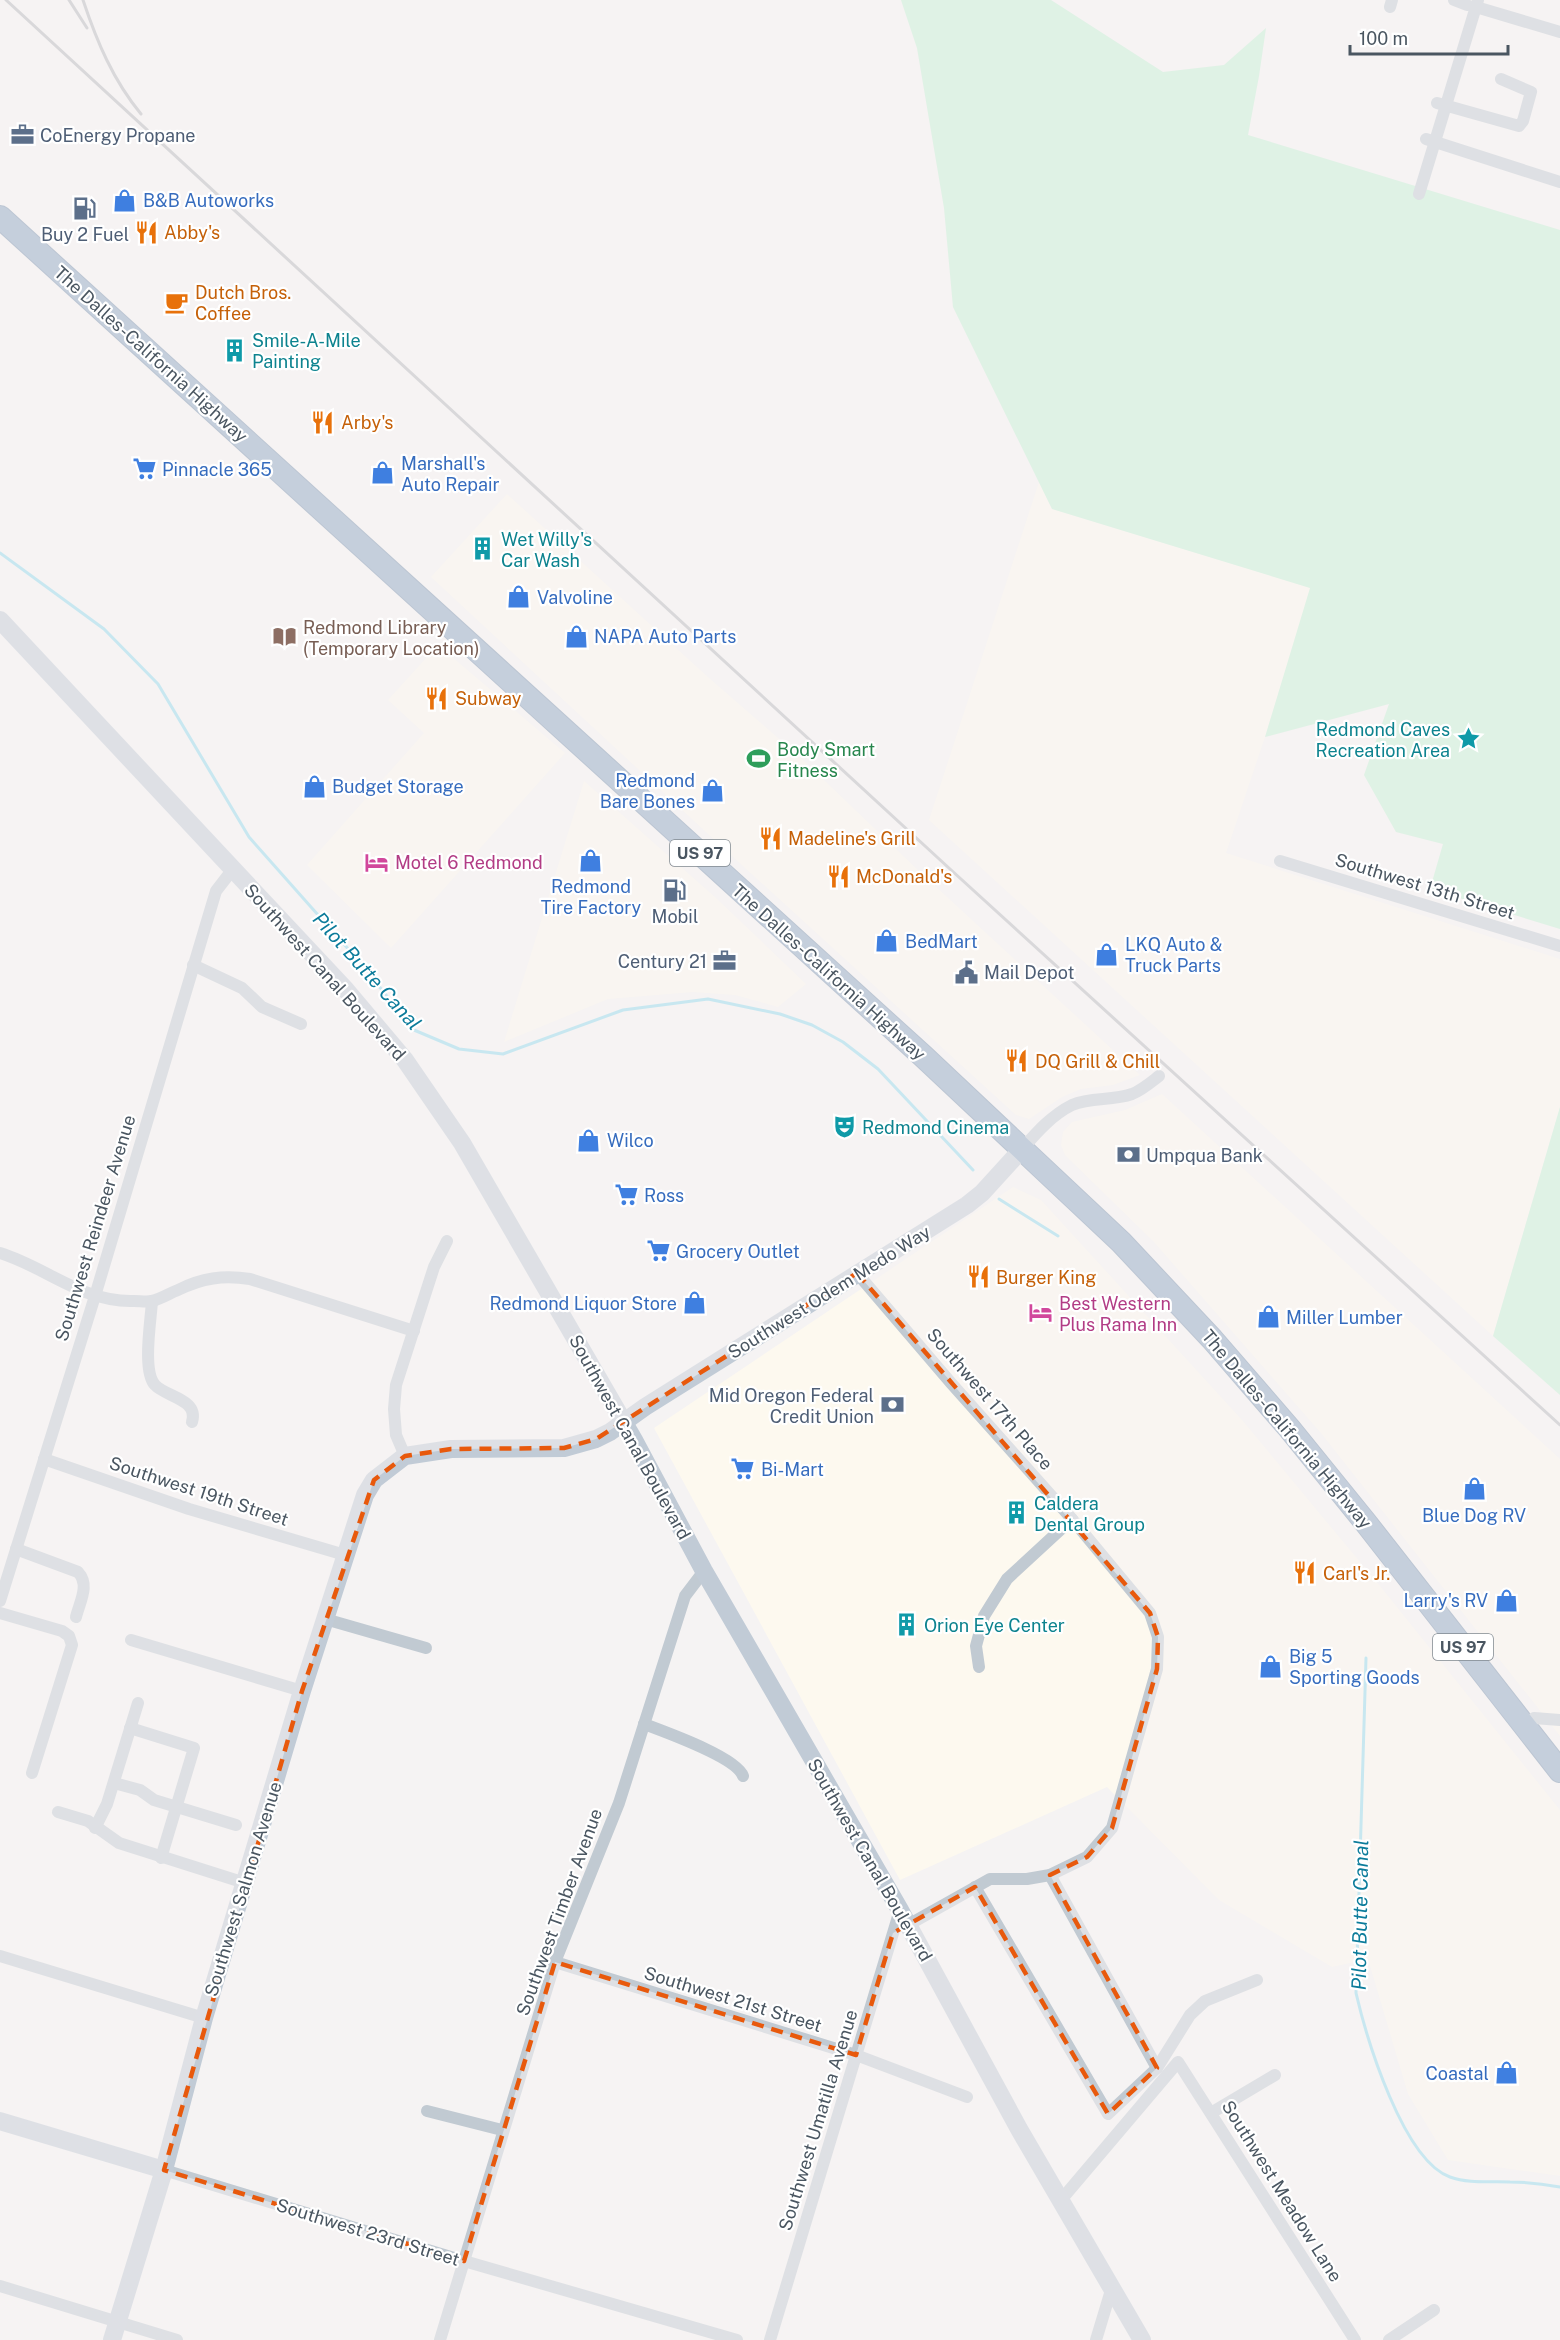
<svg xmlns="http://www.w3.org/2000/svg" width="1560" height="2340" font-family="'Public Sans',sans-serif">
<rect width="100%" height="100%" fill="#f5f3f3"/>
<g fill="#fdf9ef">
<path d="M 1039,482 L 1052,509 L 1311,588 L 1265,737 L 1226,853 L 1560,959 L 1560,1107 L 1493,1336 L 929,820 Z"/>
<path d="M 507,494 L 709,678 L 801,758 L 921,873 L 1140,1075 L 1113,1085 L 1081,1089 L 1062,1097 L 1029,1119 L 1016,1115 L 720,845 L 431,577 Z"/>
<path d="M 438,645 L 565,753 L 391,948 L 307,865 L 424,733 L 388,700 Z"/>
<path d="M 584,781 L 716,898 L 806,984 L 778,1007 L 735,995 L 693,992 L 608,999 L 504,1042 Z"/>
<path d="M 1162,1094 L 1560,1459 L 1560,1736 L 1321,1433 L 1154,1242 L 1065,1155 L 1061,1145 L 1063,1132 L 1072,1122 L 1125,1110 Z"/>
<path d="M 1013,1187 L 1041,1200 L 1242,1420 L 1380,1586 L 1560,1810 L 1560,2176 L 1448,2160 L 1408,2094 L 1368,1959 L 1332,1967 L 1219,1900 L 1107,1787 L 900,1880 L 654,1428 Z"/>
</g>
<g fill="#c3f1d5">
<path d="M 901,0 L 1051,0 L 1163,72 L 1224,65 L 1266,28 L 1259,76 L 1248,135 L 1560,230 L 1560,929 L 1430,889 L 1443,844 L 1396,832 L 1364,775 L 1389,704 L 1265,737 L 1310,588 L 1052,509 L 953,307 L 944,208 L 917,48 Z"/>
<path d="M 1560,1107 L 1560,1395 L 1493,1336 Z"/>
</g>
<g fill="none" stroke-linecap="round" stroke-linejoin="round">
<g stroke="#90daee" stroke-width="3">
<path d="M 0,553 L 104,629 L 158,684 L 249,837 L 358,960 L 414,1030 L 459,1049 L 503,1054 L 623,1010 L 708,999 L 780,1014 L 812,1025 L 843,1042 L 878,1069 L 973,1170"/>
<path d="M 999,1199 L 1058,1236"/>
<path d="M 1366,1658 L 1356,1993 C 1367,2040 1403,2160 1450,2177 C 1469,2184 1490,2181 1510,2182 C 1526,2182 1544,2184 1560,2187"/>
</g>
<defs>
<path id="highway" d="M 0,217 L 923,1056 L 1121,1242 L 1212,1339 L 1289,1428 L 1366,1523 L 1560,1771"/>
</defs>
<use href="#highway" stroke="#7690ad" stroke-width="24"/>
<g stroke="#c1cad2" stroke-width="12">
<path d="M 1454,0 L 1467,5"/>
<path d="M 1390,7 L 1392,0"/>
<path d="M 1476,7 L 1560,32"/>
<path d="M 1437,103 L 1519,126 L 1523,121 L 1531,92 L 1501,79"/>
<path d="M 1426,139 L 1560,182"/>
<path d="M 1419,194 L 1478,0"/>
<path d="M 1280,861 L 1560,946"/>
<path d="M 193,965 L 242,988 L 262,1007 L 301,1024"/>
<path d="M 1023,1148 C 1037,1132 1052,1115 1072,1105 C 1091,1097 1112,1101 1132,1094 C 1142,1090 1150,1083 1159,1076"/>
<path d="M 0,1253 C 46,1267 83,1303 134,1301 C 140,1301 147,1302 152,1301 C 161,1299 170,1293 178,1290 C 202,1278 223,1275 250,1279 L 414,1331"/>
<path d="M 857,1273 L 951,1383 L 1072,1519 L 1150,1613 L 1158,1637 L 1157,1669 L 1112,1828 L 1087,1857 L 1050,1875 L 1027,1879 L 990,1879 L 908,1925"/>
<path d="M 152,1301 C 151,1320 142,1371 155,1385 C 166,1397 199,1399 192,1422"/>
<path d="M 405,1456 L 396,1435 L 394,1409 L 396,1385 L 434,1267 L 447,1241"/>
<path d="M 44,1459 L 189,1509 L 345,1555"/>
<path d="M 16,1549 L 78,1572 C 90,1585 80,1601 76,1617"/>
<path d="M 0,1601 L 95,1296 L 216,891 L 233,869"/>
<path d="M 0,1613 L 62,1631 L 69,1636 L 72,1645 L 32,1773"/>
<path d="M 325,1619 L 426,1648"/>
<path d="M 131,1640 L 302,1691"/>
<path d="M 979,1667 L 976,1646 L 984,1616 L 1007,1579 L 1072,1519"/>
<path d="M 644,1724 C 665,1732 736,1757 743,1776"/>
<path d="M 1523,1725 L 1534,1718 L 1560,1720"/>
<path d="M 130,1728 L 194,1748 L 161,1858"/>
<path d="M 114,1783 L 140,1790 L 154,1800 L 236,1825"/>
<path d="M 58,1812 L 88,1821 L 119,1843 L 245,1883"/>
<path d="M 95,1828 L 107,1804 L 138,1703"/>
<path d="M 1050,1875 L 1157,2068"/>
<path d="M 975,1887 L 1108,2114 L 1157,2068 L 1190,2015 L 1205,2001 L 1257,1980"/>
<path d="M 0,1956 L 204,2018"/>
<path d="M 555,1962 L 856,2055 L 967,2097"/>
<path d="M 427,2111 L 502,2130"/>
<path d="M 1211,2113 L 1275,2075"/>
<path d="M 164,2170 L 464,2261 L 737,2340"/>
<path d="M 1061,2200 L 1178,2062 L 1355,2340"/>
<path d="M 0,2286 L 177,2340"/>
<path d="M 440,2340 L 555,1962 L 619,1803 L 685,1596 L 704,1571"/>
<path d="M 770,2340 L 900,1910"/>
<path d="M 1096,2340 L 1112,2287"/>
<path d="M 1389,2340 L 1434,2310"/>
</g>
<g stroke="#c1cbd6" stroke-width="18">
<path d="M 0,620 L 346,990 L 405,1060 L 462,1143 L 634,1440 L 704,1571 L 900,1910 L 1019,2129 L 1142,2340"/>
<path d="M 0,2121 L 164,2170"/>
<path d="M 112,2340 L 164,2170 L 204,2018 L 302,1691 L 365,1495 L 374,1480 L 405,1456 L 451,1449 L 564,1448 L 596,1439 L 610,1432 L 645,1407 L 967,1205 L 982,1193 L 1023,1148"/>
</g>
<use href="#highway" stroke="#8ba5c1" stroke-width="22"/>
<g stroke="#b5b8bd" stroke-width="3">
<path d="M 6,0 L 950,869 L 1560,1425"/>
<path d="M 69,0 L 87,28"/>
<path d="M 83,0 C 97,42 113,80 141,114"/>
</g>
</g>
<path d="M0 0H1560V2340H0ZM 857,1273 L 1150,1613 L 1158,1637 L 1157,1669 L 1112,1828 L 1087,1857 L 1050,1875 L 1157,2068 L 1108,2114 L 975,1887 L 893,1933 L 856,2055 L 555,1962 L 464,2261 L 164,2170 L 302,1691 L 374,1480 L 405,1456 L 451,1449 L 564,1448 L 596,1439 Z" fill="#f5f3f3" fill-opacity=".55" fill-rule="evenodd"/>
<path fill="none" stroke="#e8590c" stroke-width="4.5" stroke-dasharray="12 8" stroke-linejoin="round" d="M 857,1273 L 1150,1613 L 1158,1637 L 1157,1669 L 1112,1828 L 1087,1857 L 1050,1875 L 1157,2068 L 1108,2114 L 975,1887 L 893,1933 L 856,2055 L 555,1962 L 464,2261 L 164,2170 L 302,1691 L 374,1480 L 405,1456 L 451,1449 L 564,1448 L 596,1439 Z"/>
<defs>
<symbol id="office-bare" viewBox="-9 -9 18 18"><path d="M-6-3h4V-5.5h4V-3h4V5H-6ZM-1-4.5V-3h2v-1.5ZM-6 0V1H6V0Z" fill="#5c6f8a" stroke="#fff" stroke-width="2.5" paint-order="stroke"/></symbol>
<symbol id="shop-bare" viewBox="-9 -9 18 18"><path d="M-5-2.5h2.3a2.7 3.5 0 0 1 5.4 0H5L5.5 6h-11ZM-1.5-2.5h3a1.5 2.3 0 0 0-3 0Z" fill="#3f7fe0" stroke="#fff" stroke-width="2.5" paint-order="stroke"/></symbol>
<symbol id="fuel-bare" viewBox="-9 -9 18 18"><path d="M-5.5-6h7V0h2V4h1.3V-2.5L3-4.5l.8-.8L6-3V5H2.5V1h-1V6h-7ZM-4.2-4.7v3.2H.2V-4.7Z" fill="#5c6f8a" stroke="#fff" stroke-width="2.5" paint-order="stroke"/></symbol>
<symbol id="restaurant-bare" viewBox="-9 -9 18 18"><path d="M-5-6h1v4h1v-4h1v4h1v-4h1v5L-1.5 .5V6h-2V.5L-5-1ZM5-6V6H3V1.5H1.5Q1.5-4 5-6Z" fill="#e8710a" stroke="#fff" stroke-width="2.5" paint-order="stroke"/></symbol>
<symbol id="cafe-bare" viewBox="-9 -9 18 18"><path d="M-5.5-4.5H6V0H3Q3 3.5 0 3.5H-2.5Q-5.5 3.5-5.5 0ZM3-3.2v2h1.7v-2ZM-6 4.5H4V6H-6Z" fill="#e8710a" stroke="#fff" stroke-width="2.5" paint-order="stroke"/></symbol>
<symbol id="building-bare" viewBox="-9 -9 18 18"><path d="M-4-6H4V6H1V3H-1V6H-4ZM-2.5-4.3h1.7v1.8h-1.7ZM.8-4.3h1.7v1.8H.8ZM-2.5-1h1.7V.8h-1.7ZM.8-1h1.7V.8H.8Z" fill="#0f9aa8" stroke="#fff" stroke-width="2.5" paint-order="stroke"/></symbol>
<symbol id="supermarket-bare" viewBox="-9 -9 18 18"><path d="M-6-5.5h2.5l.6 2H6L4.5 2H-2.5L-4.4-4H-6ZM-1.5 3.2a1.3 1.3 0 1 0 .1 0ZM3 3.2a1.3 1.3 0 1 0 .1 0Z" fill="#3f7fe0" stroke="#fff" stroke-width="2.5" paint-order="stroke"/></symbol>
<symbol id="library-bare" viewBox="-9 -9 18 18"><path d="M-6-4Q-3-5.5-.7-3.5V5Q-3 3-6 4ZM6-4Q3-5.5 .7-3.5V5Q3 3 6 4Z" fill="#8d6e63" stroke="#fff" stroke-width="2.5" paint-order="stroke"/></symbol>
<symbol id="sight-bare" viewBox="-9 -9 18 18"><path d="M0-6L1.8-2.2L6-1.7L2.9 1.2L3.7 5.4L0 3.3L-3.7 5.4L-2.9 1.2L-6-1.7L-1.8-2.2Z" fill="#0f9aa8" stroke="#fff" stroke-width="2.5" paint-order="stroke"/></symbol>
<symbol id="stadium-bare" viewBox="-9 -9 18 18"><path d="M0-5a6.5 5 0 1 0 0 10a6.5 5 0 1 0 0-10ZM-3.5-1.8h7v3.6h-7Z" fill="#2e9e5b" stroke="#fff" stroke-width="2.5" paint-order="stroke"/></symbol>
<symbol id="hotel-bare" viewBox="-9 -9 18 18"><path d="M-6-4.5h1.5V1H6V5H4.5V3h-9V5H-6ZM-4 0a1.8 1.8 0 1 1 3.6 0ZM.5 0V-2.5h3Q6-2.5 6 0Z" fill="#d1479c" stroke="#fff" stroke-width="2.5" paint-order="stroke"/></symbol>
<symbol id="civic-bare" viewBox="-9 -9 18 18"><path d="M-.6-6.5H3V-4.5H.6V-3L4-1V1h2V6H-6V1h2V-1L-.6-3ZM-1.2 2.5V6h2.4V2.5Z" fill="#5c6f8a" stroke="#fff" stroke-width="2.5" paint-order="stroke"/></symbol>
<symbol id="theatre-bare" viewBox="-9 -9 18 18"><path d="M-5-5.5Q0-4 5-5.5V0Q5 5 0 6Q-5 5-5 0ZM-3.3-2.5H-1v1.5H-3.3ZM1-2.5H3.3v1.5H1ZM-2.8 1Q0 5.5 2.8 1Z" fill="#0f9aa8" stroke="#fff" stroke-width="2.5" paint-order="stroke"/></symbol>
<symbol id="bank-bare" viewBox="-9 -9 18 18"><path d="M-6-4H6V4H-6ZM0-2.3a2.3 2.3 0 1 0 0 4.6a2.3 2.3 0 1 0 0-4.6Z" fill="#5c6f8a" stroke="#fff" stroke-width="2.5" paint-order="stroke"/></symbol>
</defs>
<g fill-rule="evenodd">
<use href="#office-bare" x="6" y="118" width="33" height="33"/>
<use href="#shop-bare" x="108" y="184" width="33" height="33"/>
<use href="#fuel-bare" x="68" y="192" width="33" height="33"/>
<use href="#restaurant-bare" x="130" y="216" width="33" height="33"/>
<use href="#cafe-bare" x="160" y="286" width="33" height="33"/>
<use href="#building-bare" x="218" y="334" width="33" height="33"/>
<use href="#restaurant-bare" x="306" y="406" width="33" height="33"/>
<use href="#supermarket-bare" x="128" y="452" width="33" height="33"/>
<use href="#shop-bare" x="366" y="456" width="33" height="33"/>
<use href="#building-bare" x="466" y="532" width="33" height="33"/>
<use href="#shop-bare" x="502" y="580" width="33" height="33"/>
<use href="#shop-bare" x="560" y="620" width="33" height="33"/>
<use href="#library-bare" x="268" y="620" width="33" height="33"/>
<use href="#restaurant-bare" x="420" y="682" width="33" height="33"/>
<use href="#sight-bare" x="1452" y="722" width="33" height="33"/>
<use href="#stadium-bare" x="742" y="742" width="33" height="33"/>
<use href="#shop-bare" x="298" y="770" width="33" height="33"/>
<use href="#shop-bare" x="696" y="774" width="33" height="33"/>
<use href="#restaurant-bare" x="754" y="822" width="33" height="33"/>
<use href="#shop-bare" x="574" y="844" width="33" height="33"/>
<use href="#hotel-bare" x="360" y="846" width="33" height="33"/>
<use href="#restaurant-bare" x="822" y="860" width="33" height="33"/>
<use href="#fuel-bare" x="658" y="874" width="33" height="33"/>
<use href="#shop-bare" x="870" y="924" width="33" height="33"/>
<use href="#shop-bare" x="1090" y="938" width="33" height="33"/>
<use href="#office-bare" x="708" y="944" width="33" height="33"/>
<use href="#civic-bare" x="950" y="956" width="33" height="33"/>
<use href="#restaurant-bare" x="1000" y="1044" width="33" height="33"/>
<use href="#theatre-bare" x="828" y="1110" width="33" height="33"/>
<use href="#shop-bare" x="572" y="1124" width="33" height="33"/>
<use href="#bank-bare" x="1112" y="1138" width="33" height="33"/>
<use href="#supermarket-bare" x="610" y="1178" width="33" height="33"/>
<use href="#supermarket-bare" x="642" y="1234" width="33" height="33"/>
<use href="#restaurant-bare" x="962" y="1260" width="33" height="33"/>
<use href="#shop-bare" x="678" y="1286" width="33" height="33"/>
<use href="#hotel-bare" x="1024" y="1296" width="33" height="33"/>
<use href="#shop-bare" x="1252" y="1300" width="33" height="33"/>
<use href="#bank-bare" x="876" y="1388" width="33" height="33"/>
<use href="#supermarket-bare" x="726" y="1452" width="33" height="33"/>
<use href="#shop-bare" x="1458" y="1472" width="33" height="33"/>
<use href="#building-bare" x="1000" y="1496" width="33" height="33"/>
<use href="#restaurant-bare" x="1288" y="1556" width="33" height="33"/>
<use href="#shop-bare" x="1490" y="1584" width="33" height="33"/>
<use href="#building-bare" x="890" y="1608" width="33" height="33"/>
<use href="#shop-bare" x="1254" y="1650" width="33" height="33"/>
<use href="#shop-bare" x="1490" y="2056" width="33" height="33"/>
</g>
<g text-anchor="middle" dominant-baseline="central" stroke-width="4.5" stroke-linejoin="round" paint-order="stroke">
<g fill="#fff" stroke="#808990" stroke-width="1.5">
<rect x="670" y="840" width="60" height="26" rx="4.5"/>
<rect x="1433" y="1634" width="60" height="26" rx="4.5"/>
</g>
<g font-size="16" font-weight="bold" fill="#4a5661">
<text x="700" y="853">US 97</text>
<text x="1463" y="1647">US 97</text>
</g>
<g font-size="18" fill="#4e5e75" stroke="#fff" text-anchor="start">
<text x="40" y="135">CoEnergy Propane</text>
<text x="85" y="234" text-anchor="middle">Buy 2 Fuel</text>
<text x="675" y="916" text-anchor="middle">Mobil</text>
<text x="707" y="961" text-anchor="end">Century 21</text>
<text x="984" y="972">Mail Depot</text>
<text x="1146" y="1155">Umpqua Bank</text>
<text x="874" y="1395" text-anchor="end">Mid Oregon Federal<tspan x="874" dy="21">Credit Union</tspan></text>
</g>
<g font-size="18" fill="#366cbe" stroke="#fff" text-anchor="start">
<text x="143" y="200">B&amp;B Autoworks</text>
<text x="401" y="463">Marshall's<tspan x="401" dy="21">Auto Repair</tspan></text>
<text x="162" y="469">Pinnacle 365</text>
<text x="537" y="597">Valvoline</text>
<text x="594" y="636">NAPA Auto Parts</text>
<text x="695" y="780" text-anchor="end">Redmond<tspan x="695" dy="21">Bare Bones</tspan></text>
<text x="332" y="786">Budget Storage</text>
<text x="591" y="886" text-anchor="middle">Redmond<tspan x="591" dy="21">Tire Factory</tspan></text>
<text x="905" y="941">BedMart</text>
<text x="1125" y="944">LKQ Auto &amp;<tspan x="1125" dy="21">Truck Parts</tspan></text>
<text x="607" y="1140">Wilco</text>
<text x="644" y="1195">Ross</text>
<text x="676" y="1251">Grocery Outlet</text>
<text x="677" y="1303" text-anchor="end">Redmond Liquor Store</text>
<text x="1286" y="1317">Miller Lumber</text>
<text x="761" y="1469">Bi-Mart</text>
<text x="1474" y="1515" text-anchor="middle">Blue Dog RV</text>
<text x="1488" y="1600" text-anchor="end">Larry's RV</text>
<text x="1289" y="1656">Big 5<tspan x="1289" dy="21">Sporting Goods</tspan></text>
<text x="1489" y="2073" text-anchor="end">Coastal</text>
</g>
<g font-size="18" fill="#c56008" stroke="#fff" text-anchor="start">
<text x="164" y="232">Abby's</text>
<text x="195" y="292">Dutch Bros.<tspan x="195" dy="21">Coffee</tspan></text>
<text x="341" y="422">Arby's</text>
<text x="455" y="698">Subway</text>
<text x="788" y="838">Madeline's Grill</text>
<text x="856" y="876">McDonald's</text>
<text x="1035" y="1061">DQ Grill &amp; Chill</text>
<text x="996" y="1277">Burger King</text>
<text x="1323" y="1573">Carl's Jr.</text>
</g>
<g font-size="18" fill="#0d838f" stroke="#fff" text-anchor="start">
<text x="252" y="340">Smile-A-Mile<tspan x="252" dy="21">Painting</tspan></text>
<text x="501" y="539">Wet Willy's<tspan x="501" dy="21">Car Wash</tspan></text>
<text x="1450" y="729" text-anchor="end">Redmond Caves<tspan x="1450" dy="21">Recreation Area</tspan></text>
<text x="862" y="1127">Redmond Cinema</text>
<text x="1034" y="1503">Caldera<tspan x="1034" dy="21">Dental Group</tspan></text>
<text x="924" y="1625">Orion Eye Center</text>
</g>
<g font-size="18" fill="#4a5661" stroke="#fff">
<text transform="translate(151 354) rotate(42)">The Dalles-California Highway</text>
<text transform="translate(1425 886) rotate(17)">Southwest 13th Street</text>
<text transform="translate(325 972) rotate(48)">Southwest Canal Boulevard</text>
<text transform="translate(829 972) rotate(42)">The Dalles-California Highway</text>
<text transform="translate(95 1228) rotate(-73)">Southwest Reindeer Avenue</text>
<text transform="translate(829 1292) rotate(-32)">Southwest Odem Medo Way</text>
<text transform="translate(990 1399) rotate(49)">Southwest 17th Place</text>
<text transform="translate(1287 1429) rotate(50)">The Dalles-California Highway</text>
<text transform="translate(630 1437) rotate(61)">Southwest Canal Boulevard</text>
<text transform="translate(199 1491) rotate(18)">Southwest 19th Street</text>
<text transform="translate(870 1860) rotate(60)">Southwest Canal Boulevard</text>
<text transform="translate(243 1889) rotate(-73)">Southwest Salmon Avenue</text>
<text transform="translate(559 1912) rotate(-70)">Southwest Timber Avenue</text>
<text transform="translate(733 1999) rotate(17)">Southwest 21st Street</text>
<text transform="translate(818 2120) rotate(-73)">Southwest Umatilla Avenue</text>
<text transform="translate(1282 2191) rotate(58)">Southwest Meadow Lane</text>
<text transform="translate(368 2232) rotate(17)">Southwest 23rd Street</text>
</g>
<g font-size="18" fill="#785e54" stroke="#fff" text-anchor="start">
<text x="303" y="627">Redmond Library<tspan x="303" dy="21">(Temporary Location)</tspan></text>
</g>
<g font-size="18" fill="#27864d" stroke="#fff" text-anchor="start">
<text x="777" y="749">Body Smart<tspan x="777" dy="21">Fitness</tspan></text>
</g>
<g font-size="18" fill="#b23c85" stroke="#fff" text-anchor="start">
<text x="395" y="862">Motel 6 Redmond</text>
<text x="1059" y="1303">Best Western<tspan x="1059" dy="21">Plus Rama Inn</tspan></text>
</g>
<g font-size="20" font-style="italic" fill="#0c7c9b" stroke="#fff">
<text transform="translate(367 971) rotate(48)">Pilot Butte Canal</text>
<text transform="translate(1360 1915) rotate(-89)">Pilot Butte Canal</text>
</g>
</g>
<path d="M1350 45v9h158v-9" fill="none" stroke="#4a5661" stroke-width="3"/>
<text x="1359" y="45" font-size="18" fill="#4a5661" stroke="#ffffff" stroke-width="4.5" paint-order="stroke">100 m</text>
</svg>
